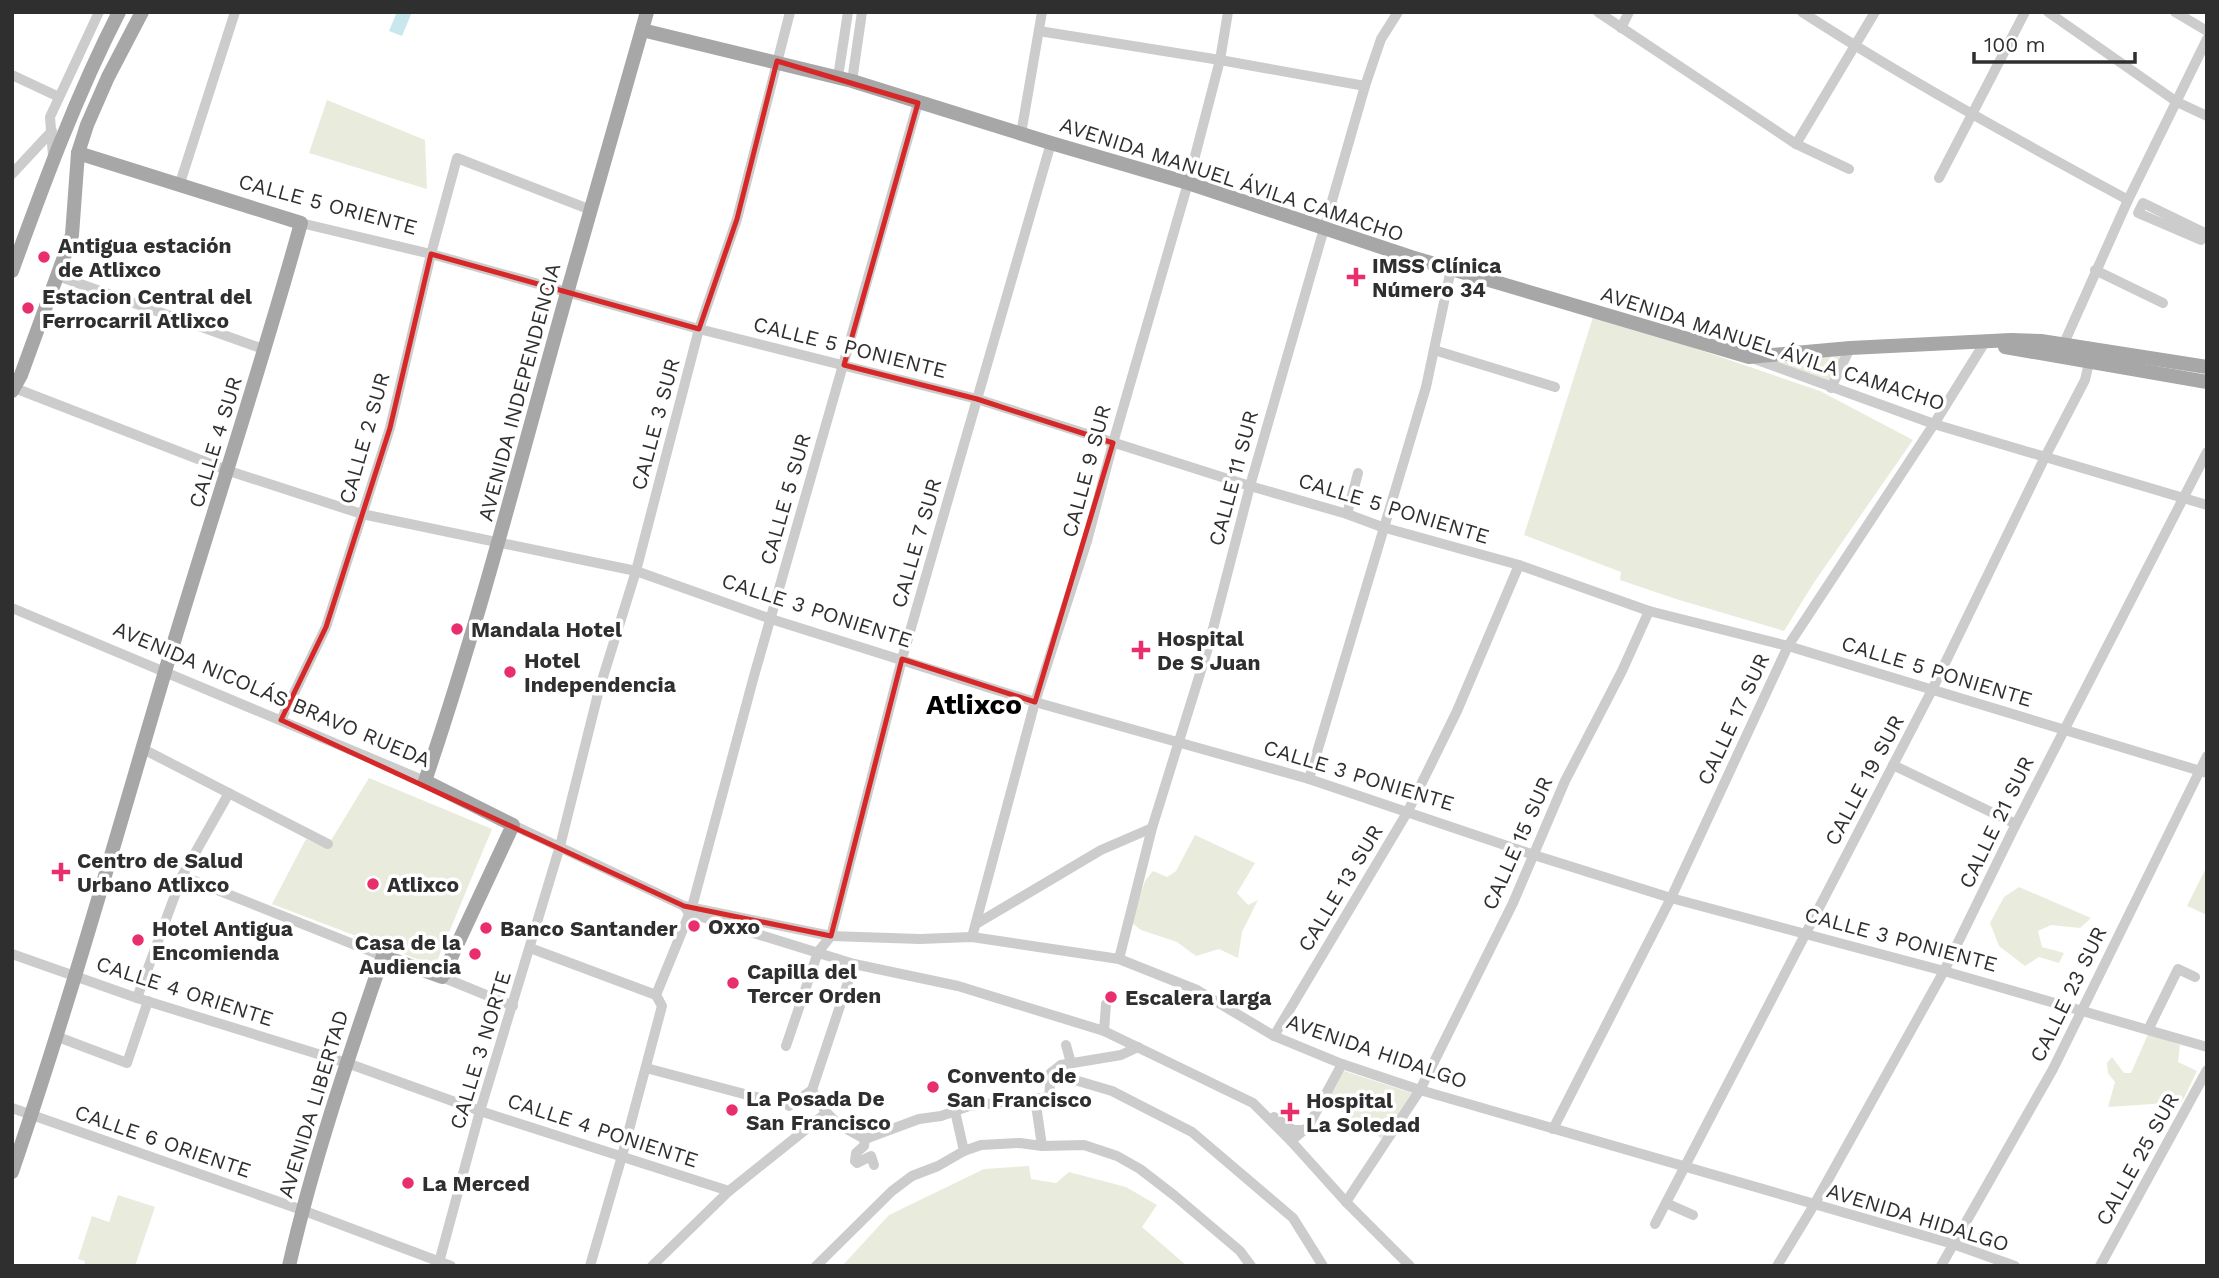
<svg xmlns="http://www.w3.org/2000/svg" width="2219" height="1278" font-family="'Work Sans',sans-serif">
<rect width="100%" height="100%" fill="#fff"/>
<g fill="#e9ecdc">
<path d="M 327,100 L 425,140 L 427,189 L 309,153 Z"/>
<path d="M 1594,314 L 1820,391 L 1913,440 L 1813,584 L 1784,631 L 1676,599 L 1620,580 L 1621,572 L 1524,535 Z"/>
<path d="M 1841,356 L 1829,381 L 1770,359 Z"/>
<path d="M 369,778 L 492,829 L 435,966 L 272,904 L 306,839 L 327,847 Z"/>
<path d="M 1195,835 L 1255,863 L 1237,893 L 1248,905 L 1258,900 L 1242,932 L 1238,958 L 1219,949 L 1196,956 L 1177,942 L 1141,930 L 1131,922 L 1145,881 L 1153,871 L 1167,877 L 1176,871 Z"/>
<path d="M 2207,866 L 2207,915 L 2187,906 Z"/>
<path d="M 2019,887 L 2091,918 L 2080,928 L 2051,925 L 2038,931 L 2042,947 L 2064,953 L 2059,963 L 2039,957 L 2025,966 L 1999,946 L 1990,923 L 2004,897 Z"/>
<path d="M 2149,1032 L 2180,1045 L 2178,1062 L 2197,1071 L 2182,1102 L 2108,1107 L 2115,1082 L 2108,1073 L 2107,1063 L 2112,1057 L 2124,1073 L 2131,1073 Z"/>
<path d="M 1344,1071 L 1415,1094 L 1385,1141 L 1326,1101 Z"/>
<path d="M 1029,1166 L 1031,1179 L 1056,1183 L 1069,1172 L 1126,1187 L 1157,1205 L 1142,1227 L 1187,1266 L 842,1266 L 889,1215 L 984,1169 Z"/>
<path d="M 118,1195 L 155,1207 L 135,1266 L 84,1266 L 85,1261 L 78,1259 L 92,1216 L 109,1222 Z"/>
</g>
<path fill="#c8e8ed" d="M 397,12 L 412,12 L 402,36 L 389,31 Z"/>
<g fill="none" stroke-linecap="round" stroke-linejoin="round">
<g stroke="#ccc" stroke-width="10">
<path d="M 1598,12 L 1796,144 L 1849,169"/>
<path d="M 1802,12 C 1907,80 2018,140 2128,200"/>
<path d="M 2048,12 L 2177,102 L 2207,116"/>
<path d="M 2175,12 L 2207,31"/>
<path d="M 1621,28 L 1629,12"/>
<path d="M 1039,31 L 1220,60 L 1365,86"/>
<path d="M 12,75 L 59,97"/>
<path d="M 838,77 L 848,12"/>
<path d="M 852,81 L 862,12"/>
<path d="M 1021,134 L 1042,12"/>
<path d="M 1796,144 L 1875,12"/>
<path d="M 53,156 L 50,117 L 99,12"/>
<path d="M 12,174 L 52,131"/>
<path d="M 1939,178 L 2025,12"/>
<path d="M 180,183 L 235,12"/>
<path d="M 301,223 L 431,254 L 699,329 L 977,399 L 1250,486 L 1347,514 L 1382,527 L 1519,565 L 1649,611 L 1788,646 L 2207,773"/>
<path d="M 2201,240 L 2138,213 L 2143,203 L 2207,234"/>
<path d="M 2095,270 L 2163,303"/>
<path d="M 58,276 L 266,350"/>
<path d="M 1434,350 L 1555,387"/>
<path d="M 2061,350 L 2128,200 L 2207,39"/>
<path d="M 1752,358 L 1934,424 L 2207,505"/>
<path d="M 12,387 L 229,471 L 362,514 L 636,571 L 771,619 L 1035,702 L 1309,779 L 1534,855 L 1671,898 L 1944,971 L 2207,1047"/>
<path d="M 1831,388 L 1850,348"/>
<path d="M 1347,514 L 1358,473"/>
<path d="M 12,608 L 425,781"/>
<path d="M 281,720 L 326,627 L 390,428 L 431,254 L 457,158 L 591,210"/>
<path d="M 143,749 L 328,844"/>
<path d="M 1893,765 L 2016,824"/>
<path d="M 1309,779 L 1426,387 L 1451,269"/>
<path d="M 513,825 L 684,906 L 689,913 L 854,964 L 958,986 L 1104,1031 L 1253,1103 L 1291,1141 L 1346,1202 L 1410,1266"/>
<path d="M 182,876 L 383,956"/>
<path d="M 684,906 L 831,936 L 920,939 L 972,937 L 1119,959 L 1197,990 L 1274,1036 L 1342,1064 L 1420,1090 L 1953,1244 L 2015,1266"/>
<path d="M 976,924 L 1101,850 L 1152,828"/>
<path d="M 972,937 L 1035,702 L 1087,541 L 1113,443 L 1188,183 L 1220,60 L 1228,12"/>
<path d="M 530,948 L 656,995"/>
<path d="M 12,954 L 137,998 L 347,1063 L 480,1111 L 729,1191"/>
<path d="M 1119,959 L 1152,828 L 1208,648 L 1250,486 L 1365,86 L 1381,39 L 1398,12"/>
<path d="M 442,977 L 513,1006"/>
<path d="M 137,998 L 182,876 L 229,793"/>
<path d="M 2149,1028 L 2178,969 L 2195,977"/>
<path d="M 1104,1031 L 1106,1004"/>
<path d="M 1274,1036 L 1408,811 L 1457,711 L 1519,565"/>
<path d="M 58,1037 L 127,1063 L 148,1001"/>
<path d="M 1066,1045 L 1071,1063"/>
<path d="M 786,1046 L 818,952 L 831,936 L 902,659 L 1051,143"/>
<path d="M 646,1068 L 767,1100"/>
<path d="M 1051,1073 L 1112,1091 L 1192,1132 L 1293,1218 L 1323,1266"/>
<path d="M 1051,1073 L 1061,1065 L 1121,1055 L 1138,1047"/>
<path d="M 812,1090 C 828,1119 836,1124 865,1139 L 919,1119 L 941,1116 L 969,1106 L 1049,1097 L 1051,1073"/>
<path d="M 1035,1098 L 1042,1146"/>
<path d="M 789,1106 L 812,1090 L 854,964"/>
<path d="M 12,1108 L 302,1210 L 451,1266"/>
<path d="M 955,1111 L 964,1151"/>
<path d="M 1274,1117 L 1293,1130 L 1303,1130"/>
<path d="M 1553,1129 L 1671,898 L 1788,646 L 1934,424 L 1985,342"/>
<path d="M 865,1139 L 864,1146 L 856,1153 L 855,1161 L 857,1163 L 871,1156 L 874,1165"/>
<path d="M 1291,1141 L 1308,1127 L 1342,1064"/>
<path d="M 1346,1202 L 1420,1090 L 1513,903 L 1565,781 L 1622,671 L 1649,611"/>
<path d="M 1666,1203 L 1693,1215"/>
<path d="M 1655,1224 L 1932,690 L 2045,457 L 2085,380 L 2091,354"/>
<path d="M 438,1266 L 480,1111 L 560,846 L 599,690 L 636,571 L 699,329 L 737,219 L 790,12"/>
<path d="M 590,1266 L 622,1156 L 662,1006 L 656,995 L 692,907 L 754,676 L 918,103"/>
<path d="M 652,1266 L 729,1191 L 825,1114"/>
<path d="M 816,1266 L 892,1191 L 912,1176 L 938,1166 L 964,1151 L 981,1145 L 1020,1143 L 1042,1146 L 1084,1145 L 1117,1156 L 1140,1169 L 1175,1196 L 1240,1251 L 1251,1266"/>
<path d="M 1777,1266 L 1814,1205 L 1944,971 L 2016,824 L 2207,452"/>
<path d="M 1941,1266 L 2053,1069 L 2207,756"/>
<path d="M 2100,1266 L 2207,1070"/>
</g>
<g stroke="#a7a7a7" stroke-width="14">
<path d="M 642,30 L 852,81 L 1051,143 L 1188,183 L 1411,257 L 1749,357 L 1850,348 L 2011,340 L 2041,341 L 2207,367"/>
<path d="M 12,271 C 44,183 76,96 119,12"/>
<path d="M 2005,347 L 2207,382"/>
<path d="M 12,391 L 21,375 L 72,235 L 78,153 L 87,125 L 108,77 L 142,12"/>
<path d="M 12,1172 C 68,1008 115,841 164,675 C 209,524 259,375 301,223 L 78,153"/>
<path d="M 289,1266 C 313,1161 348,1058 383,956 L 442,977 L 513,825 L 425,781 C 480,619 521,457 567,293 C 593,199 621,106 647,12"/>
</g>
</g>
<path fill="none" stroke="#d62828" stroke-width="5" stroke-linejoin="round" d="M 777,61 L 918,103 L 844,365 L 977,399 L 1113,443 L 1035,702 L 902,659 L 831,936 L 684,906 L 281,720 L 326,627 L 390,428 L 431,254 L 699,329 L 737,219 Z"/>
<g fill="#e92e6c" stroke="#fff" stroke-width="2.5">
<circle cx="44" cy="257" r="7"/>
<path d="M1352.5 266.5h7v7h7v7h-7v7h-7v-7h-7v-7h7z"/>
<circle cx="28" cy="308" r="7"/>
<circle cx="457" cy="629" r="7"/>
<path d="M1137.5 639.5h7v7h7v7h-7v7h-7v-7h-7v-7h7z"/>
<circle cx="510" cy="672" r="7"/>
<path d="M57.5 861.5h7v7h7v7h-7v7h-7v-7h-7v-7h7z"/>
<circle cx="373" cy="884" r="7"/>
<circle cx="694" cy="926" r="7"/>
<circle cx="486" cy="928" r="7"/>
<circle cx="138" cy="940" r="7"/>
<circle cx="475" cy="954" r="7"/>
<circle cx="733" cy="983" r="7"/>
<circle cx="1111" cy="997" r="7"/>
<circle cx="933" cy="1087" r="7"/>
<circle cx="732" cy="1110" r="7"/>
<path d="M1286.5 1101.5h7v7h7v7h-7v7h-7v-7h-7v-7h7z"/>
<circle cx="408" cy="1183" r="7"/>
</g>
<g text-anchor="middle" dominant-baseline="central" stroke-width="7" stroke-linejoin="round" paint-order="stroke">
<g font-size="21" fill="#2f2f2f" stroke="#fff">
<text transform="translate(1232 179) rotate(18)">AVENIDA MANUEL ÁVILA CAMACHO</text>
<text transform="translate(328 204) rotate(15)">CALLE 5 ORIENTE</text>
<text transform="translate(850 347) rotate(14)">CALLE 5 PONIENTE</text>
<text transform="translate(1773 348) rotate(18)">AVENIDA MANUEL ÁVILA CAMACHO</text>
<text transform="translate(519 392) rotate(-75)">AVENIDA INDEPENDENCIA</text>
<text transform="translate(655 424) rotate(-75)">CALLE 3 SUR</text>
<text transform="translate(364 438) rotate(-74)">CALLE 2 SUR</text>
<text transform="translate(215 442) rotate(-73)">CALLE 4 SUR</text>
<text transform="translate(1086 471) rotate(-75)">CALLE 9 SUR</text>
<text transform="translate(1233 478) rotate(-75)">CALLE 11 SUR</text>
<text transform="translate(785 499) rotate(-74)">CALLE 5 SUR</text>
<text transform="translate(1394 508) rotate(17)">CALLE 5 PONIENTE</text>
<text transform="translate(916 543) rotate(-74)">CALLE 7 SUR</text>
<text transform="translate(817 610) rotate(18)">CALLE 3 PONIENTE</text>
<text transform="translate(1937 671) rotate(17)">CALLE 5 PONIENTE</text>
<text transform="translate(272 694) rotate(23)">AVENIDA NICOLÁS BRAVO RUEDA</text>
<text transform="translate(1733 719) rotate(-65)">CALLE 17 SUR</text>
<text transform="translate(1359 775) rotate(17)">CALLE 3 PONIENTE</text>
<text transform="translate(1864 780) rotate(-62)">CALLE 19 SUR</text>
<text transform="translate(1996 822) rotate(-64)">CALLE 21 SUR</text>
<text transform="translate(1517 843) rotate(-66)">CALLE 15 SUR</text>
<text transform="translate(1340 888) rotate(-59)">CALLE 13 SUR</text>
<text transform="translate(1901 939) rotate(15)">CALLE 3 PONIENTE</text>
<text transform="translate(185 991) rotate(18)">CALLE 4 ORIENTE</text>
<text transform="translate(2068 994) rotate(-64)">CALLE 23 SUR</text>
<text transform="translate(480 1050) rotate(-73)">CALLE 3 NORTE</text>
<text transform="translate(1377 1051) rotate(19)">AVENIDA HIDALGO</text>
<text transform="translate(313 1104) rotate(-73)">AVENIDA LIBERTAD</text>
<text transform="translate(603 1130) rotate(18)">CALLE 4 PONIENTE</text>
<text transform="translate(163 1141) rotate(19)">CALLE 6 ORIENTE</text>
<text transform="translate(2137 1159) rotate(-61)">CALLE 25 SUR</text>
<text transform="translate(1918 1217) rotate(17)">AVENIDA HIDALGO</text>
</g>
<g font-size="21" font-weight="bold" fill="#2f2f2f" stroke="#fff" text-anchor="start">
<text x="58" y="245">Antigua estación<tspan x="58" dy="24">de Atlixco</tspan></text>
<text x="1372" y="265">IMSS Clínica<tspan x="1372" dy="24">Número 34</tspan></text>
<text x="42" y="296">Estacion Central del<tspan x="42" dy="24">Ferrocarril Atlixco</tspan></text>
<text x="471" y="629">Mandala Hotel</text>
<text x="1157" y="638">Hospital<tspan x="1157" dy="24">De S Juan</tspan></text>
<text x="524" y="660">Hotel<tspan x="524" dy="24">Independencia</tspan></text>
<text x="77" y="860">Centro de Salud<tspan x="77" dy="24">Urbano Atlixco</tspan></text>
<text x="387" y="884">Atlixco</text>
<text x="708" y="926">Oxxo</text>
<text x="152" y="928">Hotel Antigua<tspan x="152" dy="24">Encomienda</tspan></text>
<text x="500" y="928">Banco Santander</text>
<text x="461" y="942" text-anchor="end">Casa de la<tspan x="461" dy="24">Audiencia</tspan></text>
<text x="747" y="971">Capilla del<tspan x="747" dy="24">Tercer Orden</tspan></text>
<text x="1125" y="997">Escalera larga</text>
<text x="947" y="1075">Convento de<tspan x="947" dy="24">San Francisco</tspan></text>
<text x="746" y="1098">La Posada De<tspan x="746" dy="24">San Francisco</tspan></text>
<text x="1306" y="1100">Hospital<tspan x="1306" dy="24">La Soledad</tspan></text>
<text x="422" y="1183">La Merced</text>
</g>
<g font-size="28" font-weight="bold" fill="#000" stroke="#fff">
<text x="974" y="704">Atlixco</text>
</g>
</g>
<rect width="2219" height="1278" fill="none" stroke="#2f2f2f" stroke-width="28"/>
<path d="M1974 52v10h161v-10" fill="none" stroke="#2f2f2f" stroke-width="3.5"/>
<text x="1984" y="52" font-size="21" fill="#2f2f2f" stroke="#ffffff" stroke-width="5" paint-order="stroke">100 m</text>
</svg>
